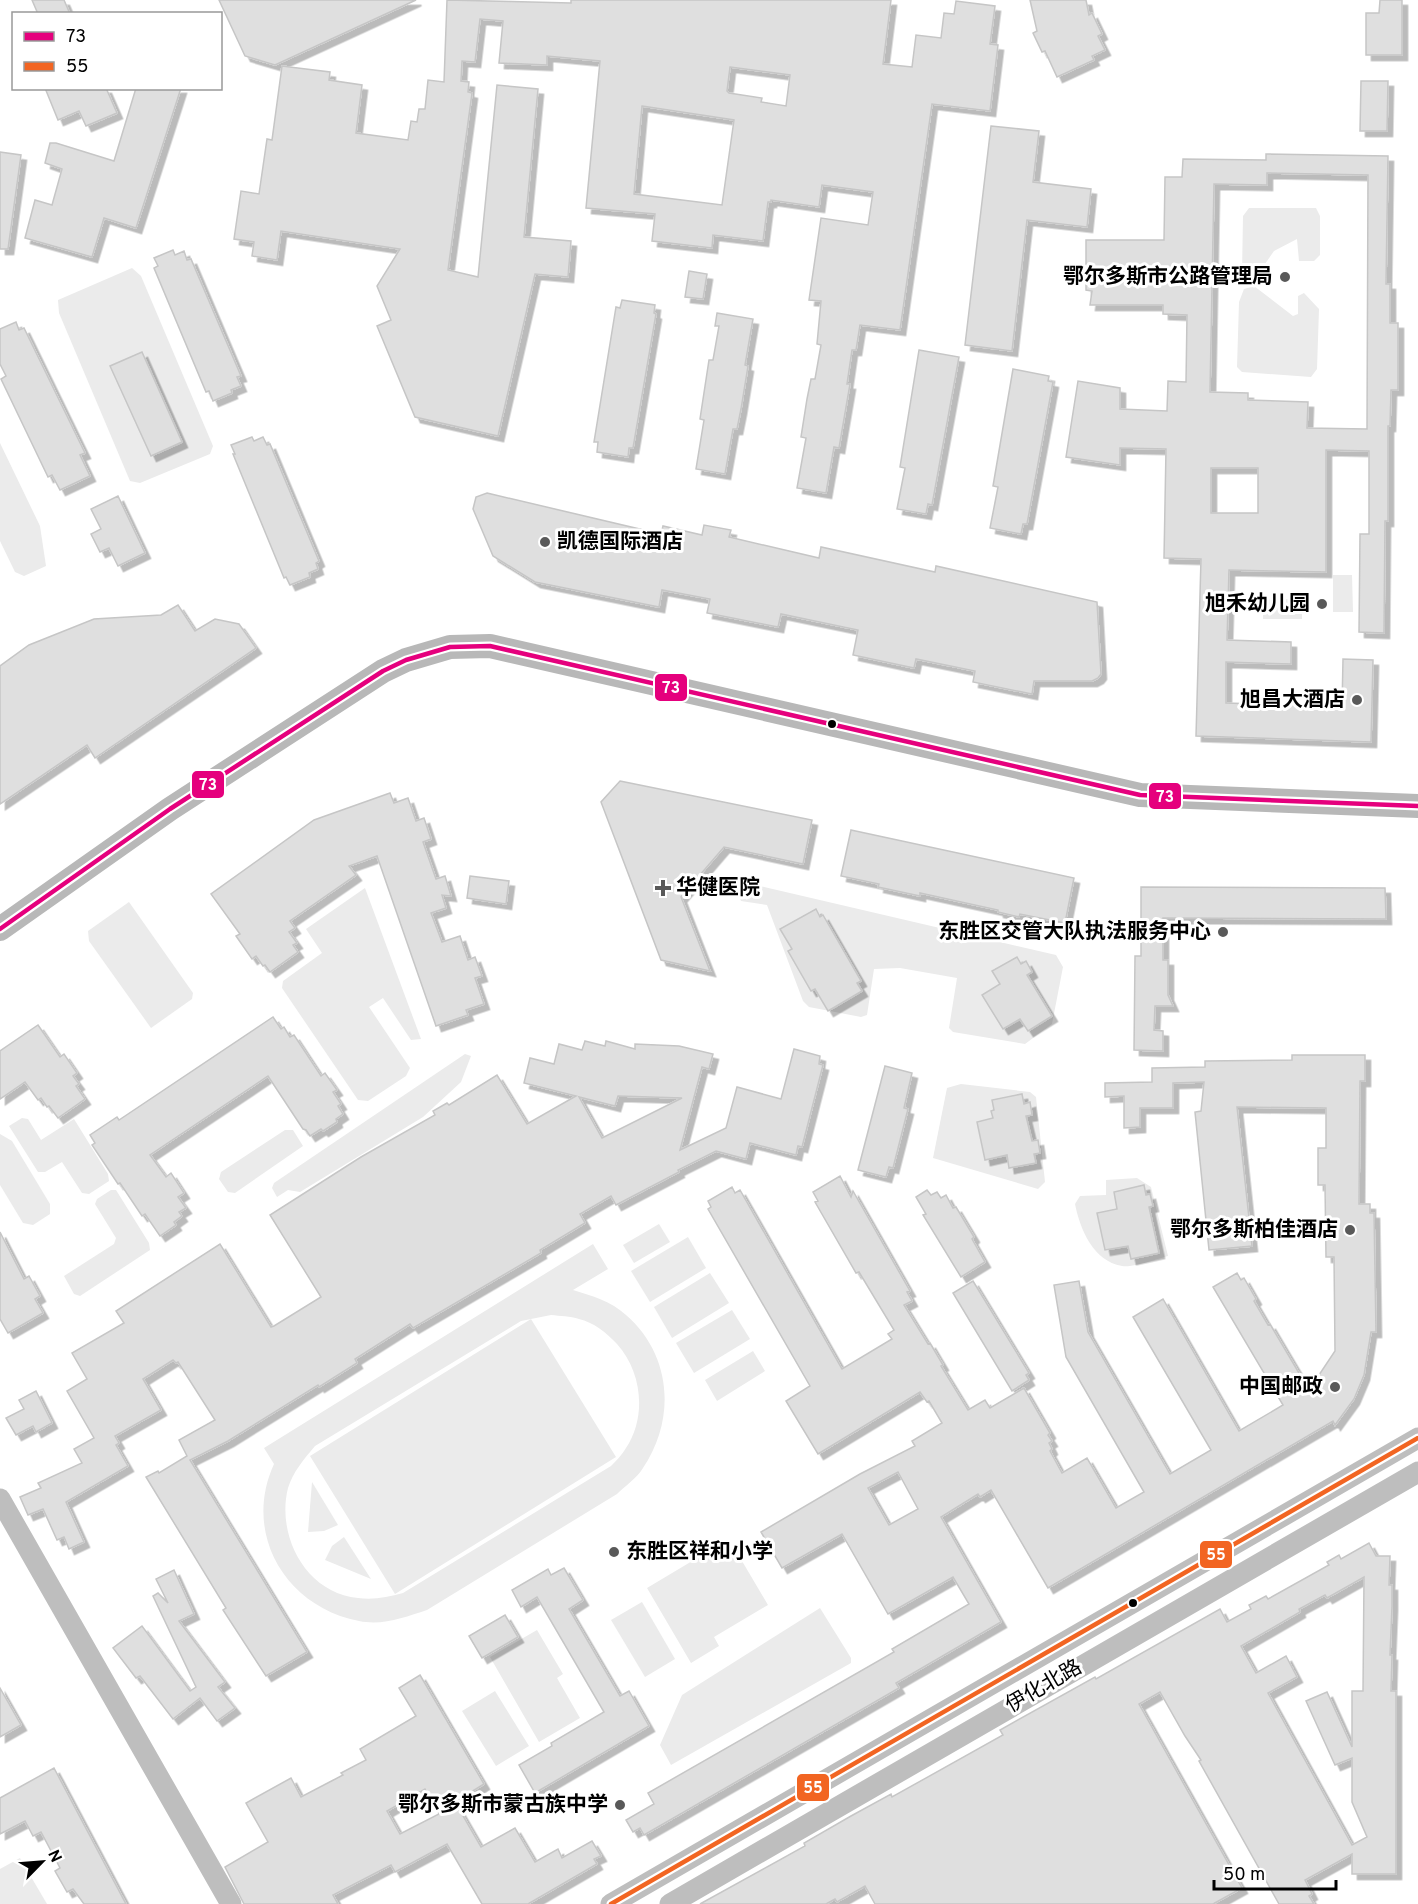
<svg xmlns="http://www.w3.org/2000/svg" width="1418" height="1904" font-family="Overpass,'Noto Sans SC',sans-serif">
<defs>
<filter id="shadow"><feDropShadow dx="5.5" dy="5.5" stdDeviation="0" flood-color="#0004"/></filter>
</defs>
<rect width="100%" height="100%" fill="#fff"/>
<g fill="#ebebeb" fill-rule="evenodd">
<path d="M 1249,208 L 1316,208 L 1320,216 L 1320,255 L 1314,261 L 1299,261 L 1297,239 L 1274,251 L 1258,274 L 1242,274 L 1243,216 Z"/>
<path d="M 132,268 L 141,276 L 213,446 L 210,454 L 140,483 L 130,481 L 59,313 L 58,300 Z"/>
<path d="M 1254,286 L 1293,316 L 1298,314 L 1298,296 L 1304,293 L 1319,309 L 1317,369 L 1311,377 L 1242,372 L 1237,367 L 1239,302 L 1244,289 Z"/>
<path d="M 0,443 L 40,526 L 46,566 L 24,576 L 15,572 L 0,541 Z"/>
<path d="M 1333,575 L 1352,575 L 1353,612 L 1333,612 Z"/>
<rect x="1263" y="599" width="39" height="20"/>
<path d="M 751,884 L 1056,955 L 1063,967 L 1052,1024 L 1025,1044 L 953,1032 L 949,1028 L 957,978 L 900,968 L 874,969 L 867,1015 L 861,1017 L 809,1007 L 803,1001 L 767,905 L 741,901 L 738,894 L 740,888 Z"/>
<path d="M 365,888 L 421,1039 L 411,1040 L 383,998 L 369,1007 L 410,1068 L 406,1076 L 368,1101 L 358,1100 L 282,988 L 283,981 L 322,953 L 306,929 Z"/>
<path d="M 129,902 L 193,993 L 192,999 L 151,1028 L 89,941 L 88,931 Z"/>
<path d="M 465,1054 L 471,1056 L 461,1082 L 423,1117 L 300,1192 L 288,1190 L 277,1197 L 272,1188 L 274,1183 Z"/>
<path d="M 961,1084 L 1030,1092 L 1036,1097 L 1045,1182 L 1038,1189 L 933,1158 L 947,1088 Z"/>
<path d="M 22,1118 L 28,1119 L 41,1140 L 74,1119 L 108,1174 L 109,1181 L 89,1194 L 82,1193 L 62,1162 L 45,1172 L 38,1172 L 9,1126 Z"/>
<path d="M 285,1130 L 293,1130 L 303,1146 L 235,1193 L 228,1192 L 219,1179 L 221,1172 Z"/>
<path d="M 0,1134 L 12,1141 L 50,1204 L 50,1214 L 33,1225 L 23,1223 L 0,1185 Z"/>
<path d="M 1137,1178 L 1151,1187 L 1168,1256 C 1157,1259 1132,1268 1122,1266 C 1093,1261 1080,1229 1075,1204 L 1080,1196 L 1106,1195 L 1106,1180 Z"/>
<path d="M 111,1190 L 116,1190 L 149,1243 L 150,1250 L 80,1296 L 74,1294 L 64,1276 L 114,1244 L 116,1238 L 95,1204 L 97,1199 Z"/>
<path d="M 659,1224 L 670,1242 L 634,1263 L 623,1245 Z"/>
<path d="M 688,1237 L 706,1268 L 650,1302 L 631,1271 Z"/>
<path d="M 593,1244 L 608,1269 L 573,1290 C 592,1296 611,1301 626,1315 C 672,1355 676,1419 643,1468 C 637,1478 625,1486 617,1494 L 427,1610 C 405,1617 383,1626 359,1621 C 286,1607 242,1534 274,1464 L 264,1448 ZM 551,1315 C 560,1316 570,1316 579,1319 C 593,1322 607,1333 617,1344 C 642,1372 647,1416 626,1448 C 622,1455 616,1461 611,1466 L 403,1593 C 388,1597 374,1600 358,1598 C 306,1593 276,1536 288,1488 C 293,1472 304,1459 315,1446 L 521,1321 Z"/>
<path d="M 710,1273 L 729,1303 L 672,1338 L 654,1307 Z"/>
<path d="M 732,1310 L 750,1339 L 694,1373 L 676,1343 Z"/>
<path d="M 531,1319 L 616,1457 L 395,1594 L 310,1456 Z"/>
<path d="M 753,1351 L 765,1371 L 717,1401 L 705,1380 Z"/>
<path d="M 312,1482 L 338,1525 L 324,1531 L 308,1532 Z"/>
<path d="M 344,1537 L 371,1579 L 325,1560 L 332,1546 Z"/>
<path d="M 729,1539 L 768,1605 L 714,1637 L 719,1646 L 691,1663 L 647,1588 Z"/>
<path d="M 642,1602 L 675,1659 L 645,1677 L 611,1620 Z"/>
<path d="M 820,1608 L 851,1658 L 851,1663 L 671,1765 L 660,1745 L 682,1695 Z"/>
<path d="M 537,1630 L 563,1674 L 557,1678 L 580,1718 L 539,1742 L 490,1657 Z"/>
<path d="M 495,1691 L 529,1746 L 496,1766 L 462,1711 Z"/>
<path d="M 20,1858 L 47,1904 L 0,1904 L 0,1869 Z"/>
</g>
<g fill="#dfdfdf" stroke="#c6c6c6" stroke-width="1.5" fill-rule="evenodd" filter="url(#shadow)">
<path d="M 32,0 L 64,0 L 70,14 L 38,14 Z"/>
<path d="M 219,0 L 416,0 L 275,65 L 245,56 Z"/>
<path d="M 447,0 L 571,3 L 571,0 L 891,0 L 883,64 L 912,67 L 916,35 L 941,38 L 944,13 L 954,14 L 956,1 L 995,6 L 990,44 L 998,45 L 990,111 L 932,104 L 900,330 L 860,325 L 856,350 L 852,350 L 847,384 L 850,384 L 839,448 L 834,447 L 826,493 L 797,488 L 806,438 L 801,437 L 807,399 L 811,379 L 815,379 L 821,345 L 817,344 L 821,301 L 809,300 L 821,218 L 868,225 L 873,192 L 822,185 L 819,207 L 771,200 L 771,202 L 768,202 L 763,241 L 713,235 L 712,248 L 652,241 L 655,214 L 586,208 L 600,61 L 547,56 L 547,65 L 499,63 L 503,21 L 480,19 L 475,62 L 462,61 L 461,81 L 469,82 L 468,92 L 472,93 L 448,270 L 478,277 L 497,85 L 538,89 L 524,237 L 571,241 L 568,277 L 535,274 L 498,436 L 415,417 L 377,326 L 391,320 L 377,286 L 400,249 L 281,231 L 277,260 L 252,256 L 254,242 L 234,239 L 241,191 L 259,194 L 267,139 L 272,140 L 282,66 L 330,72 L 329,80 L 362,85 L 356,133 L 408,140 L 411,121 L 417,122 L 419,109 L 425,109 L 428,80 L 444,82 ZM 730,67 L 790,75 L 786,106 L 761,102 L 762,98 L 729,93 L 727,91 ZM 642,106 L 734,120 L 722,205 L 634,194 Z"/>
<path d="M 1030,0 L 1086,0 L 1089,15 L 1092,13 L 1102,34 L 1098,36 L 1105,50 L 1092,56 L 1094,60 L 1057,77 L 1045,51 L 1042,52 L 1033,33 L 1037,31 Z"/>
<path d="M 1380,0 L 1402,0 L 1402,55 L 1366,55 L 1366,13 L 1379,13 Z"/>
<path d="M 1361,81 L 1388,81 L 1387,131 L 1360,131 Z"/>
<path d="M 45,88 L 106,88 L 117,113 L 86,126 L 79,111 L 58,120 Z"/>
<path d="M 136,88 L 181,88 L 136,228 L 104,218 L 92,257 L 25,238 L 35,200 L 52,205 L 62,169 L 45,163 L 50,143 L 56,143 L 114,161 Z"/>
<path d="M 991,126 L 1039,131 L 1033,182 L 1091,189 L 1087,227 L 1027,220 L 1012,351 L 965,345 Z"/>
<path d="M 0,152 L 21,155 L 8,249 L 0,249 Z"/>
<path d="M 1266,154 L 1388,156 L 1386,284 L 1390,284 L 1390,323 L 1398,323 L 1398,390 L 1391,390 L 1390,426 L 1388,426 L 1388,521 L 1385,521 L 1384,633 L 1359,632 L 1360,534 L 1369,534 L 1369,451 L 1326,450 L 1326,572 L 1229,570 L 1227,640 L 1291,642 L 1291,664 L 1226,662 L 1226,703 L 1342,707 L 1343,659 L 1373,660 L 1371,742 L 1196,736 L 1201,559 L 1164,558 L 1166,449 L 1120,448 L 1120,465 L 1066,457 L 1078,381 L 1120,388 L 1120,409 L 1167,411 L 1168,381 L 1186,382 L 1187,315 L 1163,314 L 1163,305 L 1090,305 L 1092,291 L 1086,290 L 1086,240 L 1164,240 L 1165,177 L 1182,177 L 1183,159 L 1266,160 ZM 1267,173 L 1368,175 L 1367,429 L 1307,428 L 1308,402 L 1248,400 L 1248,393 L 1210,392 L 1214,184 L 1267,185 ZM 1211,468 L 1258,468 L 1258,513 L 1211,513 Z"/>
<path d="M 173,250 L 175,255 L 184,251 L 187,260 L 191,259 L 241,376 L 237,377 L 241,386 L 231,390 L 232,393 L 213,401 L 209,391 L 206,392 L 154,268 L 158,266 L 154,258 Z"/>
<path d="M 689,271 L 707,274 L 703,299 L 685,297 Z"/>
<path d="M 622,300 L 655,305 L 654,313 L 656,314 L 633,448 L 629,448 L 628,457 L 597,452 L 598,442 L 594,442 L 616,307 L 620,308 Z"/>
<path d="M 717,313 L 753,319 L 745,365 L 748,366 L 741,409 L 737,429 L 733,429 L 725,474 L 696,469 L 704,420 L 700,419 L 709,360 L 713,360 L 719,326 L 715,326 Z"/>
<path d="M 16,322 L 19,330 L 24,328 L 85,453 L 80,455 L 90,476 L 60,490 L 52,475 L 48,477 L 1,379 L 6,376 L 0,364 L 0,329 Z"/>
<path d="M 919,350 L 959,357 L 932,505 L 928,504 L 926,514 L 897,509 L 905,468 L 900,467 Z"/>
<path d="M 142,352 L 182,442 L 151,456 L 110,366 Z"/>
<path d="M 1013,369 L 1049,376 L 1048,381 L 1053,382 L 1027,524 L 1023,524 L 1021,534 L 990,528 L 998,487 L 993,486 Z"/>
<path d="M 252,437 L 254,441 L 263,437 L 267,445 L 270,444 L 319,561 L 316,563 L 318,569 L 309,573 L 310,577 L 290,585 L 286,577 L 284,578 L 233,454 L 235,454 L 231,445 Z"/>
<path d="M 487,493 L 661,534 L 663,526 L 702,535 L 704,525 L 731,530 L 729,537 L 819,558 L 821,547 L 935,572 L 936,566 L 1097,602 L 1101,674 L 1098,678 L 1092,681 L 1034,681 L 1032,694 L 973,682 L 975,671 L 916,659 L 914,668 L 853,655 L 858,630 L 781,614 L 778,627 L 707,613 L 710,599 L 662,590 L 659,607 L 535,582 L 493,556 L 473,509 L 476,497 Z"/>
<path d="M 118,496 L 145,553 L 118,566 L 109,548 L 100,552 L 91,534 L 101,529 L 91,509 Z"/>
<path d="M 178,605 L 195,631 L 215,619 L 239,624 L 256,648 L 95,758 L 87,745 L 0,804 L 0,666 L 29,645 L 94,619 L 161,615 Z"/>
<path d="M 620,781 L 812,820 L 803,864 L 724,847 L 681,897 L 710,971 L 661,960 L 601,802 Z"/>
<path d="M 390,793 L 394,803 L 408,798 L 416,821 L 424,818 L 431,839 L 423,842 L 436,879 L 445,876 L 451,896 L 442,895 L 446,908 L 431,913 L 442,942 L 460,936 L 468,960 L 475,957 L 482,976 L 475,978 L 484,1004 L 466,1010 L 468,1015 L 436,1026 L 377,856 L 349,866 L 356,875 L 290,921 L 295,928 L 289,932 L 297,943 L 293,945 L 298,952 L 270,972 L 265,965 L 263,966 L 256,956 L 252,959 L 236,936 L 240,934 L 211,894 L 314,820 Z"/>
<path d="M 851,830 L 1074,878 L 1065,923 L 1020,914 L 1019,917 L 998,912 L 998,910 L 920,893 L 920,896 L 878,887 L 879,884 L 841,876 Z"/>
<path d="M 470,876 L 509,881 L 506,904 L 467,898 Z"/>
<path d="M 1141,887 L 1385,888 L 1386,919 L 1163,918 L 1163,960 L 1168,960 L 1168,995 L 1173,1006 L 1155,1006 L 1154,1030 L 1163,1031 L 1163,1051 L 1134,1050 L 1135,956 L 1141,956 Z"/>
<path d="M 816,909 L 820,917 L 823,915 L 861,981 L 857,983 L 862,991 L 828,1011 L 815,989 L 811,991 L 788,951 L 792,949 L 780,929 Z"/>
<path d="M 1017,957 L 1021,964 L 1026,961 L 1032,972 L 1027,975 L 1052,1016 L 1028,1031 L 1020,1019 L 1003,1029 L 982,995 L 1000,984 L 992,971 Z"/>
<path d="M 273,1017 L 281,1029 L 284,1027 L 290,1037 L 294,1035 L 321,1076 L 325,1073 L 337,1090 L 333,1092 L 341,1104 L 338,1106 L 343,1114 L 336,1119 L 337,1122 L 323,1131 L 321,1129 L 310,1136 L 306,1130 L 303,1129 L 268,1076 L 150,1155 L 166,1177 L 171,1173 L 184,1193 L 178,1197 L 186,1208 L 179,1212 L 182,1216 L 174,1222 L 176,1225 L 160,1236 L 145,1214 L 142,1216 L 120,1183 L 118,1184 L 92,1145 L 95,1143 L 90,1135 L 117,1117 L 119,1120 Z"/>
<path d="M 38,1025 L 60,1057 L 64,1054 L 77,1073 L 73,1076 L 79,1084 L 76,1086 L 85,1099 L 58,1118 L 49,1106 L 47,1107 L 41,1098 L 38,1100 L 25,1082 L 0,1099 L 0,1051 Z"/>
<path d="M 585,1041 L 605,1046 L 606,1041 L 635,1049 L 635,1044 L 679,1046 L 713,1054 L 709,1069 L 702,1067 L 680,1150 L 726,1128 L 737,1087 L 781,1099 L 794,1049 L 820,1056 L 819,1064 L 823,1065 L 802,1147 L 798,1146 L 796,1155 L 750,1143 L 746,1159 L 716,1151 L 678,1170 L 679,1172 L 616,1205 L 611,1196 L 580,1214 L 585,1223 L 540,1250 L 541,1253 L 413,1328 L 410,1324 L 355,1359 L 357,1363 L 319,1387 L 318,1385 L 228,1441 L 190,1460 L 307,1652 L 266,1676 L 223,1610 L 226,1608 L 146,1477 L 158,1471 L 159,1473 L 187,1456 L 179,1440 L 215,1420 L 178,1362 L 176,1363 L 173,1360 L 143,1379 L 161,1410 L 115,1436 L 119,1443 L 116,1445 L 128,1466 L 66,1502 L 84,1542 L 69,1549 L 64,1537 L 57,1540 L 43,1509 L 28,1515 L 20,1497 L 41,1488 L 38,1483 L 82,1463 L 74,1449 L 94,1438 L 67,1391 L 87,1379 L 72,1353 L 124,1323 L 116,1311 L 220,1244 L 271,1327 L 274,1326 L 321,1297 L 270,1215 L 361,1157 L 435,1115 L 433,1111 L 447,1103 L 449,1105 L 497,1075 L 527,1124 L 576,1096 L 524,1083 L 530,1058 L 554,1064 L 559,1044 L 582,1050 ZM 618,1096 L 682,1098 L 602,1138 L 579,1097 L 615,1106 Z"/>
<path d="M 1292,1055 L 1365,1055 L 1365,1081 L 1360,1081 L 1359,1204 L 1370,1204 L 1370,1213 L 1374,1213 L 1376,1332 L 1371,1332 L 1364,1375 L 1354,1399 L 1335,1425 L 1333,1421 L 1048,1588 L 991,1490 L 980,1497 L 978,1494 L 941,1517 L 1001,1622 L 896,1683 L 899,1688 L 644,1835 L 640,1828 L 633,1832 L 626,1820 L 654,1804 L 648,1793 L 894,1652 L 892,1649 L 969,1604 L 953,1577 L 888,1614 L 842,1534 L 782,1568 L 761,1532 L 860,1474 L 915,1446 L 912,1441 L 942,1423 L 929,1401 L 927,1402 L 920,1392 L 818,1454 L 786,1401 L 810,1386 L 708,1209 L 711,1207 L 708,1201 L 732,1187 L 735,1193 L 740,1190 L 842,1369 L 892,1339 L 888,1334 L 894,1330 L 859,1272 L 856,1273 L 815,1202 L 818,1201 L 813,1192 L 840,1176 L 851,1197 L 853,1191 L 910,1291 L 907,1292 L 912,1301 L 904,1305 L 928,1344 L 930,1343 L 943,1365 L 941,1366 L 968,1410 L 985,1400 L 990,1408 L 1024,1388 L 1050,1433 L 1048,1435 L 1052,1441 L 1049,1443 L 1052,1449 L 1050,1451 L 1062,1473 L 1087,1458 L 1116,1508 L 1144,1492 L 1066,1357 L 1054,1285 L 1079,1281 L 1088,1332 L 1170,1474 L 1211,1450 L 1133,1317 L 1163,1299 L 1239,1431 L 1283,1405 L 1213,1287 L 1237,1273 L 1241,1280 L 1244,1278 L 1256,1299 L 1254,1301 L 1268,1325 L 1270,1324 L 1309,1390 L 1335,1351 L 1334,1257 L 1326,1257 L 1325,1185 L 1318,1185 L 1318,1148 L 1326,1148 L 1326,1108 L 1237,1107 L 1252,1246 L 1209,1250 L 1195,1112 L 1201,1111 L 1204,1082 L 1173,1083 L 1173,1108 L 1140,1108 L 1140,1127 L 1124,1128 L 1124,1096 L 1105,1097 L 1105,1083 L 1152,1082 L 1152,1068 L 1205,1067 L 1205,1061 L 1292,1060 ZM 898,1472 L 918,1509 L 889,1525 L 868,1488 Z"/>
<path d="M 885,1066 L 912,1073 L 904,1108 L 908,1109 L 893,1168 L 889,1167 L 886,1177 L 858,1170 Z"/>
<path d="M 1022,1094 L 1024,1104 L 1030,1102 L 1032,1115 L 1026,1116 L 1032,1141 L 1038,1140 L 1040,1153 L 1034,1154 L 1036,1163 L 1009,1168 L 1007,1155 L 985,1160 L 977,1122 L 993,1118 L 991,1111 L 994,1110 L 992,1100 Z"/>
<path d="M 1144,1185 L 1146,1195 L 1150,1194 L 1153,1206 L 1149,1207 L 1159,1253 L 1131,1259 L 1128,1246 L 1105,1250 L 1097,1213 L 1117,1209 L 1114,1192 Z"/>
<path d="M 927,1190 L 931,1195 L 937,1192 L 941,1198 L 946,1195 L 953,1208 L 956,1207 L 974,1237 L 972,1239 L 985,1262 L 961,1277 L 923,1215 L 926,1214 L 916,1197 Z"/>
<path d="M 0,1232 L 24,1279 L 29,1276 L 40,1296 L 35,1299 L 43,1313 L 8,1333 L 0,1319 Z"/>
<path d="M 973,1281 L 1029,1373 L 1026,1375 L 1029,1380 L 1012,1391 L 953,1293 Z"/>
<path d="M 36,1391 L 52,1423 L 36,1432 L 33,1426 L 16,1435 L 6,1418 L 24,1409 L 19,1400 Z"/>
<path d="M 1369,1543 L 1376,1556 L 1390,1556 L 1389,1585 L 1392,1585 L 1392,1606 L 1390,1655 L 1392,1655 L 1391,1691 L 1396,1691 L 1396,1874 L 1352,1874 L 1352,1854 L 1305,1880 L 1312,1894 L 1309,1896 L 1314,1904 L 1279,1904 L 1199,1761 L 1201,1760 L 1185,1736 L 1160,1692 L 1139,1704 L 1242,1888 L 1213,1904 L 875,1904 L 865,1886 L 837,1902 L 835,1899 L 826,1904 L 700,1904 L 805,1846 L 804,1843 L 851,1816 L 891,1794 L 892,1797 L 1003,1735 L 1000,1730 L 1095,1677 L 1096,1679 L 1220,1609 L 1227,1622 L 1251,1609 L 1249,1605 L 1266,1596 L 1268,1599 L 1329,1565 L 1327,1562 L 1339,1555 L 1341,1559 ZM 1364,1577 L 1363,1691 L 1352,1691 L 1352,1747 L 1327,1692 L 1306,1701 L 1335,1765 L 1352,1758 L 1352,1802 L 1367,1837 L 1352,1845 L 1268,1693 L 1297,1677 L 1286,1656 L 1256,1673 L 1241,1646 L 1300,1612 L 1299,1609 L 1325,1595 L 1327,1598 Z"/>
<path d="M 564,1568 L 583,1600 L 569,1609 L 620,1696 L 629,1691 L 649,1726 L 535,1793 L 519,1765 L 552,1746 L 551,1743 L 604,1712 L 537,1597 L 521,1607 L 512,1590 L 548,1569 L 551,1575 Z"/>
<path d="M 174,1570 L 194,1614 L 179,1621 L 225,1682 L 218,1687 L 235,1708 L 217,1721 L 200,1698 L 173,1719 L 140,1676 L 136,1678 L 113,1648 L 142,1626 L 190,1691 L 196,1687 L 153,1596 L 158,1593 L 168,1603 L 156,1579 Z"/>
<path d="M 505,1615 L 518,1637 L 482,1658 L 469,1636 Z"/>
<path d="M 420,1675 L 484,1784 L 455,1802 L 481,1847 L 515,1828 L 535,1862 L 558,1849 L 562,1858 L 592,1841 L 601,1856 L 594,1859 L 597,1864 L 528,1904 L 482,1904 L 447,1844 L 395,1872 L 391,1865 L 333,1895 L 338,1904 L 244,1904 L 225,1867 L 268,1842 L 246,1803 L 291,1778 L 301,1797 L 343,1775 L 341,1773 L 366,1760 L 360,1749 L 416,1716 L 399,1688 ZM 425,1789 L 439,1814 L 400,1834 L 387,1811 Z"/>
<path d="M 0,1688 L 21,1725 L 0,1737 Z"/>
<path d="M 54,1768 L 126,1904 L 84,1904 L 73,1889 L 67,1892 L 55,1871 L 60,1868 L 41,1832 L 33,1836 L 25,1821 L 0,1834 L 0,1798 Z"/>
</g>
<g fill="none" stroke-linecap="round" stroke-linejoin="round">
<g stroke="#bebebe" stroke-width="21">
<path d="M 0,1499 L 231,1904"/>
<path d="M 611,1904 L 1418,1438"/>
<path d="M 670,1904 L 1418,1472"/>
</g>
<path stroke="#b8b8b8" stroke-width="24" d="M 0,929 L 170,809 L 383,671 L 406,660 L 450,647 L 490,646 L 1140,795 L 1418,806"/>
<defs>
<path id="bus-1" d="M 0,929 L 170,809 L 383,671 L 406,660 L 450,647 L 490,646 L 1140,795 L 1418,806"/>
<path id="bus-2" d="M 611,1904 L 1418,1438"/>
</defs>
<use href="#bus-1" stroke="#fff" stroke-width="9"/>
<use href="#bus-2" stroke="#fff" stroke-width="9"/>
<use href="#bus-1" stroke="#e5007d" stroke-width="4.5"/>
<use href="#bus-2" stroke="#f26522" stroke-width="4.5"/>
</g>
<g fill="#595959" stroke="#fff" stroke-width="2">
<circle cx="1285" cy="277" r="6"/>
<circle cx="545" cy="542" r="6"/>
<circle cx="1322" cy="604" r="6"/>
<circle cx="1357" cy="700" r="6"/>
<path d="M660 879h6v6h6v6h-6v6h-6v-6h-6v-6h6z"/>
<circle cx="1223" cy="932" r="6"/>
<circle cx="1350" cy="1230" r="6"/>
<circle cx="1335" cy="1387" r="6"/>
<circle cx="614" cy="1552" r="6"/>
<circle cx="620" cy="1805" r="6"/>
</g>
<g fill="#000" stroke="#fff" stroke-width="2">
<circle cx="832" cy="724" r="5"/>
<circle cx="1133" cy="1603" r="5"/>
</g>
<g text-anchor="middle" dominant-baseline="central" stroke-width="6" stroke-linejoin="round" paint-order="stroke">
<g font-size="21" font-weight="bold" fill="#000" stroke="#fff" text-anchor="end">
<text x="1273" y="277">鄂尔多斯市公路管理局</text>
<text x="557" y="542" text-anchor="start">凯德国际酒店</text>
<text x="1310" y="604">旭禾幼儿园</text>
<text x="1345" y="700">旭昌大酒店</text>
<text x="676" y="888" text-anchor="start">华健医院</text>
<text x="1211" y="932">东胜区交管大队执法服务中心</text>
<text x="1338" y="1230">鄂尔多斯柏佳酒店</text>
<text x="1323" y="1387">中国邮政</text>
<text x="626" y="1552" text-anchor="start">东胜区祥和小学</text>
<text x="608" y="1805">鄂尔多斯市蒙古族中学</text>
</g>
<g font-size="21" fill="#000" stroke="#fff">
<text transform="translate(1044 1687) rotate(-30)">伊化北路</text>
</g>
</g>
<g stroke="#fff" stroke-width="2">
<rect x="654" y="673" width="34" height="29" rx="6" fill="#e5007d"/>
<rect x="191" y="770" width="34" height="29" rx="6" fill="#e5007d"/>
<rect x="1148" y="782" width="34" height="28" rx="6" fill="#e5007d"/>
<rect x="1199" y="1540" width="34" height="29" rx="6" fill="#f26522"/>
<rect x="796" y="1773" width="34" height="29" rx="6" fill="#f26522"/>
</g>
<g font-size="16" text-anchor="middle" font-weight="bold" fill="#fff">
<text x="671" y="693">73</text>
<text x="208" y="790">73</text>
<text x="1165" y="802">73</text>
<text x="1216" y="1560">55</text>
<text x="813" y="1793">55</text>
</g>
<rect x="12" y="12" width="210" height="78" fill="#ffffff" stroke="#999999" stroke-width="1.5"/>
<rect x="24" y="32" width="30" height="9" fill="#e5007d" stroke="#999999" stroke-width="1.5"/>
<text x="66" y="42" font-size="18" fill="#000000">73</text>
<rect x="24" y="62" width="30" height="9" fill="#f26522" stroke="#999999" stroke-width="1.5"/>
<text x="66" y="72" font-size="18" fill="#000000">55</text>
<g transform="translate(42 1862) rotate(65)" stroke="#ffffff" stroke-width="4.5" paint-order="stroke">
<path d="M0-4.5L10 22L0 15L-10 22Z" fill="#000000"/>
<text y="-9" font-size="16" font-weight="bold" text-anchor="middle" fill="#000000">N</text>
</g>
<path d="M1214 1880v9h122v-9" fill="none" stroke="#000000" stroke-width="3"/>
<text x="1223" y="1880" font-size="18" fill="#000000" stroke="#ffffff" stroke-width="4.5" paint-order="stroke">50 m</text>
</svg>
